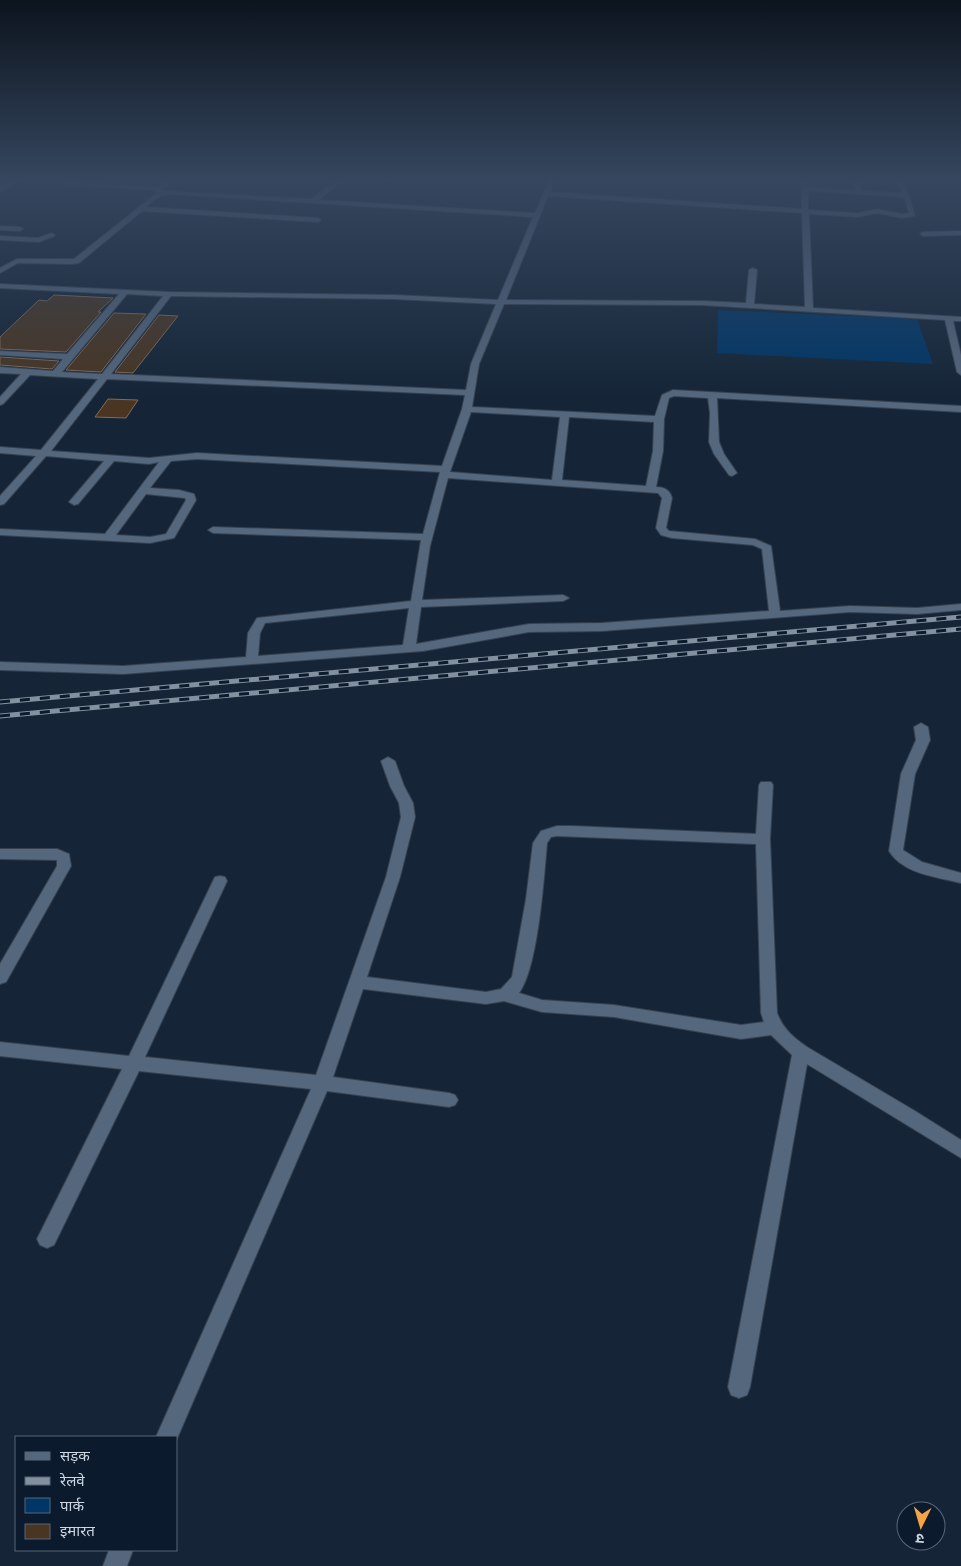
<svg xmlns="http://www.w3.org/2000/svg" width="961" height="1566" font-family="Overpass,'Noto Sans Devanagari',sans-serif">
<rect width="100%" height="100%" fill="#152537"/>
<path fill="#003667" d="M 718,310 L 917,319 L 933,364 L 717,353 Z"/>
<g fill="#493522" stroke="#826c57">
<path d="M 54,295 L 113,298 L 98,312 L 101,312 L 66,352 L 0,349 L 0,337 L 39,300 L 47,301 Z"/>
<path d="M 114,313 L 146,314 L 101,372 L 66,370 Z"/>
<path d="M 159,315 L 178,316 L 133,373 L 115,372 Z"/>
<path d="M 0,357 L 59,361 L 52,369 L 0,365 Z"/>
<path d="M 108,399 L 138,400 L 126,418 L 95,417 Z"/>
</g>
<g fill="none" stroke-linecap="round" stroke-linejoin="round">
<defs>
<g id="minor">
<path d="M 13,180 L 21,180 L 0,192 L 0,187 Z"/>
<path d="M 165,180 L 172,180 L 162,190 L 164,191 L 311,199 L 336,180 L 343,180 L 319,200 L 535,213 L 549,180 L 555,180 L 550,192 L 802,209 L 801,180 L 807,180 L 807,187 L 855,190 L 854,180 L 860,180 L 862,191 L 902,193 L 898,180 L 904,180 L 915,216 L 901,218 L 878,213 L 858,217 L 809,214 L 813,308 L 961,317 L 961,321 L 953,321 L 961,355 L 961,375 L 957,372 L 945,320 L 702,305 L 504,304 L 479,364 L 472,407 L 655,416 L 662,395 L 673,390 L 961,406 L 961,412 L 717,398 L 719,442 L 724,454 L 737,473 L 732,476 L 729,475 L 714,454 L 709,442 L 710,413 L 708,398 L 674,396 L 669,398 L 664,419 L 663,451 L 656,487 C 664,487 670,490 672,498 L 666,528 L 669,531 L 755,539 L 771,546 L 780,611 L 850,606 L 917,608 L 961,604 L 961,610 L 917,614 L 850,612 L 602,631 L 529,632 L 423,651 L 123,674 L 0,670 L 0,662 L 123,666 L 246,657 L 248,633 L 257,618 L 411,601 L 421,540 L 213,533 L 208,530 L 213,527 L 423,534 L 440,472 L 197,459 L 171,461 L 150,488 L 179,490 L 194,494 L 196,500 L 174,538 L 150,543 L 0,535 L 0,529 L 105,534 L 159,462 L 149,464 L 114,461 L 78,504 L 74,505 L 69,502 L 104,461 L 46,456 L 4,504 L 0,505 L 0,496 L 36,456 L 0,453 L 0,447 L 41,450 L 98,379 L 30,375 L 3,404 L 0,405 L 0,397 L 21,374 L 0,373 L 0,367 L 53,371 L 63,359 L 0,355 L 0,351 L 67,354 L 119,294 L 0,288 L 0,284 L 169,292 L 394,295 L 498,300 L 533,217 L 168,194 L 157,198 L 146,207 L 318,218 L 321,220 L 318,222 L 142,211 L 79,263 L 71,264 L 18,263 L 0,273 L 0,268 L 17,259 L 74,259 L 153,196 L 158,193 L 153,190 L 65,185 L 63,182 L 158,187 ZM 808,191 L 904,197 L 909,213 L 901,214 L 878,209 L 858,213 L 808,210 ZM 548,196 L 802,213 L 805,307 L 754,304 L 757,270 L 753,268 L 749,270 L 746,303 L 702,301 L 506,300 ZM 127,294 L 163,296 L 102,374 L 62,372 ZM 171,296 L 394,299 L 496,304 L 471,364 L 466,390 L 111,374 ZM 107,379 L 465,395 L 462,409 L 442,466 L 197,453 L 149,458 L 51,451 ZM 471,412 L 560,417 L 552,480 L 450,472 ZM 569,417 L 654,422 L 653,451 L 646,486 L 562,480 ZM 448,478 L 658,493 L 662,498 L 656,528 L 661,535 L 672,538 L 753,545 L 762,549 L 769,611 L 602,623 L 529,624 L 416,644 L 421,607 L 563,601 L 569,598 L 563,595 L 422,600 L 430,546 ZM 146,494 L 185,498 L 186,500 L 166,534 L 150,537 L 116,535 ZM 409,608 L 403,645 L 258,656 L 260,633 L 265,623 Z"/>
<path d="M 382,180 L 388,180 L 384,183 Z"/>
<path d="M 0,226 L 20,227 L 23,229 L 20,231 L 0,230 Z"/>
<path d="M 961,231 L 961,235 L 923,236 L 920,234 L 923,232 Z"/>
<path d="M 52,233 L 55,235 L 54,236 L 39,242 L 0,240 L 0,236 L 38,238 Z"/>
<path d="M 921,723 L 928,727 L 930,740 L 915,774 L 903,850 L 922,862 L 961,873 L 961,883 C 937,877 903,874 889,851 L 901,774 L 916,740 L 914,727 Z"/>
<path d="M 388,757 L 395,761 L 404,786 L 413,803 L 415,817 L 400,877 L 367,977 L 486,992 L 501,989 L 512,977 L 526,899 L 533,843 L 541,831 L 557,826 L 572,826 L 756,834 L 759,785 L 761,782 L 771,782 L 773,785 L 770,839 L 777,1013 C 783,1029 794,1038 807,1047 L 915,1111 L 961,1140 L 961,1158 L 807,1064 L 750,1387 L 747,1395 L 739,1398 L 731,1395 L 728,1387 L 792,1055 L 771,1035 L 741,1039 L 614,1017 L 542,1012 L 504,1001 L 486,1004 L 363,989 L 333,1077 L 449,1093 L 455,1095 L 458,1100 L 455,1105 L 449,1107 L 327,1091 L 176,1441 L 176,1437 L 156,1437 L 311,1089 L 139,1071 L 54,1245 L 47,1248 L 40,1245 L 37,1239 L 122,1069 L 0,1056 L 0,1042 L 129,1056 L 213,881 L 215,877 L 220,876 L 225,877 L 227,881 L 145,1057 L 316,1075 L 386,877 L 401,817 L 399,803 L 390,786 L 381,761 ZM 557,836 L 756,844 L 761,1013 L 764,1022 L 741,1025 L 614,1005 L 542,1000 L 519,993 C 538,968 544,878 547,843 L 551,837 Z"/>
<path d="M 0,849 L 57,849 L 69,854 L 71,866 L 6,982 L 0,984 L 0,964 L 57,866 L 57,860 L 0,859 Z"/>
<path d="M 109,1550 L 133,1550 L 127,1566 L 103,1566 Z"/>
</g>
</defs>
<use href="#minor" stroke="#374251" stroke-width="2"/>
<use href="#minor" fill="#54677c" fill-rule="evenodd"/>
<defs>
<g id="rail">
<path d="M 0,702 L 961,617"/>
<path d="M 0,716 L 961,629"/>
</g>
</defs>
<use href="#rail" stroke="#83909f" stroke-width="5"/>
<use href="#rail" stroke="#0b1b2d" stroke-width="3" stroke-dasharray="10" stroke-linecap="butt"/>
</g>
<linearGradient id="sky" x2="0" y2="1"><stop stop-color="#0c141e"/><stop offset="0.45" stop-color="#35465e"/><stop offset="1" stop-color="#35465e" stop-opacity="0"/></linearGradient>
<rect width="961" height="399" fill="url(#sky)"/>
<rect x="15" y="1436" width="162" height="115" fill="#0b1b2d" stroke="#596676"/>
<rect x="25" y="1452" width="25" height="8" fill="#54677c" stroke="#596676"/>
<text x="60" y="1461" font-size="15" fill="#cdd7e4">सड़क</text>
<rect x="25" y="1477" width="25" height="8" fill="#83909f" stroke="#596676"/>
<text x="60" y="1486" font-size="15" fill="#cdd7e4">रेलवे</text>
<rect x="25" y="1498" width="25" height="15" fill="#003667" stroke="#596676"/>
<text x="60" y="1511" font-size="15" fill="#cdd7e4">पार्क</text>
<rect x="25" y="1524" width="25" height="15" fill="#493522" stroke="#596676"/>
<text x="60" y="1536" font-size="15" fill="#cdd7e4">इमारत</text>
<g transform="translate(921 1526) rotate(185)"><circle r="24" fill="#0b1b2d" stroke="#596676"/>
<path d="M0-4L9 19L0 12L-9 19Z" fill="#f5a345"/>
<text y="-8" font-size="14" font-weight="bold" text-anchor="middle" fill="#cdd7e4">उ</text>
</g>
</svg>
